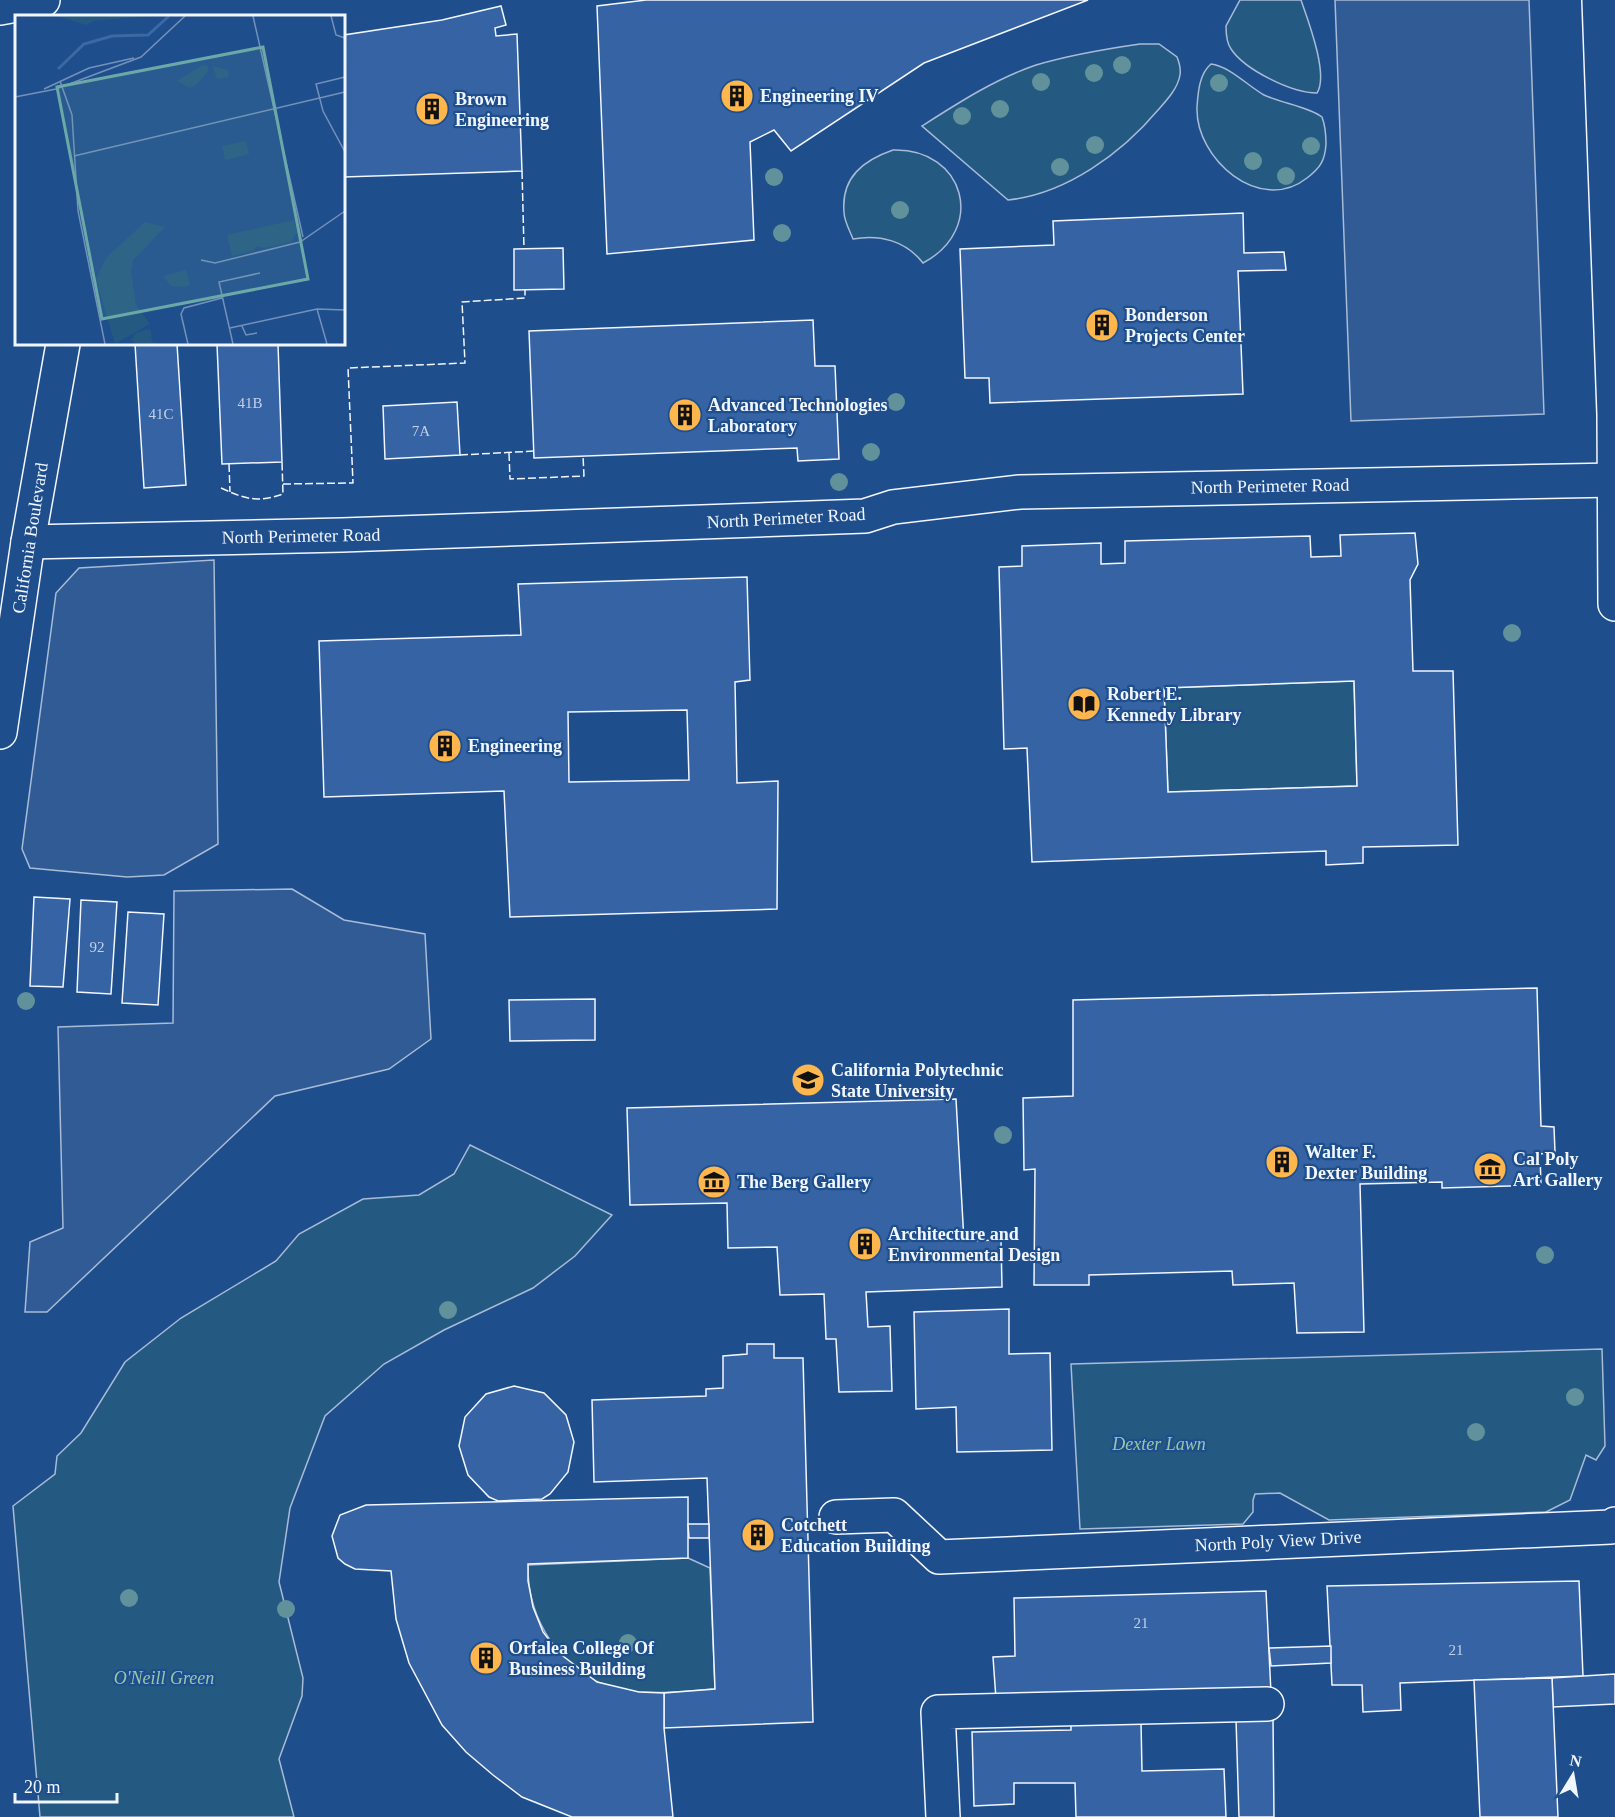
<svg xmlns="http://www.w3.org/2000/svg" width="1615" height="1817" font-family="'Times New Roman',serif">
<rect width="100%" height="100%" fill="#1f4e8c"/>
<g fill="#245a82" stroke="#a8bbd7" stroke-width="1.5">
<path d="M 1240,0 L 1301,0 C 1308,20 1329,75 1317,93 C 1292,93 1245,70 1231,49 C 1226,42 1226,33 1226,26 Z"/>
<path d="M 1140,44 L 1159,44 L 1177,57 C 1179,62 1181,69 1180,75 C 1178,88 1167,100 1158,110 C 1122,153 1066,194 1008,200 L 922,126 C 958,103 995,79 1036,65 C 1070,55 1105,49 1140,44 Z"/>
<path d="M 1211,64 C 1229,66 1248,86 1264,95 C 1281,103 1310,107 1322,117 C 1325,125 1326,135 1326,144 C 1325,161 1320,168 1307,178 C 1260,215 1195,159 1197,107 C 1198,93 1199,74 1211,64 Z"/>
<path d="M 893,150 C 965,148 987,229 923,263 C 906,241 880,234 853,239 C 850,231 844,221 844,212 C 841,177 864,160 893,150 Z"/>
<path d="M 1354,681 L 1357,786 L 1168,792 L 1164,688 Z"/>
<path d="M 470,1145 L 612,1215 L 575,1256 L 533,1288 L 444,1330 L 384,1364 L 325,1416 L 290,1508 L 279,1582 L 303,1678 L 302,1696 L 279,1759 L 294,1817 L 40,1817 L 13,1506 L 55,1474 L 57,1456 L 81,1433 L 125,1362 L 181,1318 L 276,1261 L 299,1234 L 363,1199 L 419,1195 L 454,1174 Z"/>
<path d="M 1602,1349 L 1605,1446 L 1596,1460 L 1586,1455 L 1570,1500 L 1546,1512 L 1329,1520 L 1280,1493 L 1255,1494 L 1253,1500 L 1253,1512 L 1243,1524 L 1080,1529 L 1071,1364 Z"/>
<path d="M 688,1558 L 710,1568 L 715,1689 C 683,1691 650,1696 618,1689 C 562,1675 527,1620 528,1565 Z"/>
</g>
<g fill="#305b95" stroke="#a8bbd7" stroke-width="1.5">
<path d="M 1335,0 L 1529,0 L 1544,414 L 1351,421 Z"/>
<path d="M 214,560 L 218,844 L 164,875 L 127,877 L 30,868 L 22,849 L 56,593 L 79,568 Z"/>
<path d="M 292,889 L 344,920 L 425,934 L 431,1039 L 389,1069 L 275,1096 L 47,1312 L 25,1312 L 30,1242 L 63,1228 L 58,1027 L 173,1023 L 174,891 Z"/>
</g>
<g fill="#3563a3" stroke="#f2f6ff" stroke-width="1.5" fill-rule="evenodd">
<path d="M 646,0 L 1088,0 L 924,63 L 791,151 L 774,130 L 750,142 L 754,240 L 607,254 L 597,6 Z"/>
<path d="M 501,6 L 506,25 L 495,28 L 496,36 L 517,34 L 522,171 L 344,177 L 344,35 L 442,20 Z"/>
<path d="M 1243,213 L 1244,253 L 1284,252 L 1286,270 L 1238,271 L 1243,394 L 990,403 L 989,378 L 965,378 L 960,249 L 1054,245 L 1053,221 Z"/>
<path d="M 563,248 L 564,289 L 514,290 L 514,249 Z"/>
<path d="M 813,320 L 815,366 L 835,366 L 839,459 L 798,461 L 797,448 L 534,458 L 529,331 Z"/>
<path d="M 135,344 L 177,344 L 186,485 L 144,488 Z"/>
<path d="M 217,344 L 278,344 L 282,462 L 222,464 Z"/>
<path d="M 457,402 L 460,455 L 385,459 L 383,406 Z"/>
<path d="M 1415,533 L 1418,564 L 1410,580 L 1413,671 L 1453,671 L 1458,845 L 1363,847 L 1363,863 L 1326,865 L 1326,851 L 1032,862 L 1027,748 L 1004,749 L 999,567 L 1022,566 L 1022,546 L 1101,543 L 1101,564 L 1125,563 L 1125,541 L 1310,536 L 1311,557 L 1341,556 L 1340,535 ZM 1354,681 L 1357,786 L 1168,792 L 1164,688 Z"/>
<path d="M 747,577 L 750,680 L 735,682 L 737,783 L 778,781 L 777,909 L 510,917 L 504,791 L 324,797 L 319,641 L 521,635 L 518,584 ZM 687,710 L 689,780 L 569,782 L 568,712 Z"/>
<path d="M 34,897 L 70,899 L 63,987 L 30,986 Z"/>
<path d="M 81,900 L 117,902 L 111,994 L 77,992 Z"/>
<path d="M 128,912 L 164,914 L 158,1005 L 122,1003 Z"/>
<path d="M 1537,988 L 1541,1126 L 1554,1127 L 1555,1152 L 1540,1154 L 1541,1185 L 1442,1188 L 1442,1182 L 1360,1184 L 1364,1332 L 1297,1333 L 1294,1283 L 1233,1285 L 1232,1271 L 1089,1275 L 1089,1285 L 1034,1285 L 1035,1169 L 1024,1170 L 1023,1098 L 1073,1096 L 1073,1000 Z"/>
<path d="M 595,999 L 595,1040 L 510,1041 L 509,1000 Z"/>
<path d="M 956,1099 L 964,1241 L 1001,1240 L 1002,1287 L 866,1292 L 868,1327 L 890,1326 L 892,1391 L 839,1392 L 836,1339 L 826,1339 L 824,1294 L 780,1295 L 777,1247 L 728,1248 L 727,1203 L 630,1205 L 627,1108 Z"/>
<path d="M 1009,1309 L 1009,1354 L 1050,1353 L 1052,1450 L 957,1452 L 956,1407 L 916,1409 L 914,1312 Z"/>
<path d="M 747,1344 L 774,1344 L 774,1358 L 803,1358 L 813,1722 L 664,1728 L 664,1693 L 715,1689 L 707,1478 L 594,1482 L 592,1400 L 706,1396 L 706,1389 L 723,1388 L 723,1356 L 747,1354 Z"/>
<path d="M 514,1386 L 544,1393 L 566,1415 L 574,1442 L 568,1472 L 550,1494 L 542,1499 L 498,1501 L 489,1497 L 468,1475 L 459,1446 L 465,1417 L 486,1394 Z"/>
<path d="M 688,1497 L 688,1558 L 528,1564 L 528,1581 L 533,1607 L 543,1632 L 559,1653 L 597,1682 L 639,1692 L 664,1693 L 664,1728 L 673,1817 L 572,1817 L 522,1797 L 493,1775 L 466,1752 L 442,1725 L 409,1663 L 396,1619 L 391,1571 L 355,1569 L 345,1564 L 338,1558 L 332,1536 L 340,1515 L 366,1505 Z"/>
<path d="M 688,1524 L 709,1524 L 709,1538 L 689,1538 Z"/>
<path d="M 1579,1581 L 1583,1676 L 1400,1683 L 1401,1710 L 1363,1712 L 1362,1685 L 1332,1685 L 1327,1586 Z"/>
<path d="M 1266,1591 L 1271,1693 L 996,1699 L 993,1657 L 1015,1656 L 1014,1598 Z"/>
<path d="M 1331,1646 L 1331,1663 L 1271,1666 L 1269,1648 Z"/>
<path d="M 1615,1674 L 1615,1704 L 1553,1707 L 1552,1678 Z"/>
<path d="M 1552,1678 L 1558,1817 L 1480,1817 L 1474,1680 Z"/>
<path d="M 1273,1718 L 1274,1817 L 1239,1817 L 1236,1719 Z"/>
<path d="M 1141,1722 L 1142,1771 L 1224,1769 L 1226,1817 L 1076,1817 L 1075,1783 L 1014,1783 L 1014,1804 L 974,1806 L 972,1732 L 1071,1730 L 1071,1724 Z"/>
</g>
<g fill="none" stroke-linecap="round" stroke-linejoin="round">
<defs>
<g id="minor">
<path d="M 1599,0 L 1614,414 L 1615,604"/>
<path d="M 0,8 L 43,0"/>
<path d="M 28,542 L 342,535 L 865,516 L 893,507 L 1020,492 L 1615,480"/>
<path d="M 0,732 L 28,542 L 63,344"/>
<path d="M 836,1517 L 894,1515 L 939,1557 L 1611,1527 L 1615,1524"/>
<path d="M 943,1817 L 938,1712 L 1267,1704"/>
</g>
</defs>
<use href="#minor" stroke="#f2f6ff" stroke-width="36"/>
<use href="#minor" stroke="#1f4e8c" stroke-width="33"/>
<g stroke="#f2f6ff" stroke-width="1.5" stroke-dasharray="8 3" stroke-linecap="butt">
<path d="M 522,171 L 524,249"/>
<path d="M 509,453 L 510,479 L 584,476 L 583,456"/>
<path d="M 460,455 L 535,451"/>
<path d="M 229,464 L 230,492"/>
<path d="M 283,484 L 353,483 L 348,368 L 465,363 L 462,302 L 525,298 L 525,290"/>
<path d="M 221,488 C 245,499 257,503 283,494 L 282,462"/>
</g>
</g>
<g fill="#61919a">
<circle cx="1122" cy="65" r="9"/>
<circle cx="1094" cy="73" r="9"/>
<circle cx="1041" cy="82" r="9"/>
<circle cx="1219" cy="83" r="9"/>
<circle cx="1000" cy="109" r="9"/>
<circle cx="962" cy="116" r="9"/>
<circle cx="1095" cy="145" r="9"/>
<circle cx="1311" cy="146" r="9"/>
<circle cx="1253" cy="161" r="9"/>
<circle cx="1060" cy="167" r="9"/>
<circle cx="1286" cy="176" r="9"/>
<circle cx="774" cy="177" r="9"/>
<circle cx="900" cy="210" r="9"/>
<circle cx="782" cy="233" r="9"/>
<circle cx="896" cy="402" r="9"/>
<circle cx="871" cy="452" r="9"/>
<circle cx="839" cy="482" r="9"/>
<circle cx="1512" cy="633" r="9"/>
<circle cx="26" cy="1001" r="9"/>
<circle cx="1003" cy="1135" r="9"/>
<circle cx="1545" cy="1255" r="9"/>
<circle cx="448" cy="1310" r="9"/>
<circle cx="1575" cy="1397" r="9"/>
<circle cx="1476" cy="1432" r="9"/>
<circle cx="129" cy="1598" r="9"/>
<circle cx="286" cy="1609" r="9"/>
<circle cx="628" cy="1643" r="9"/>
</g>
<defs>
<symbol id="building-disc" viewBox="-11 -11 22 22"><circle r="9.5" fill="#ffb74d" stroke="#1f4e8c"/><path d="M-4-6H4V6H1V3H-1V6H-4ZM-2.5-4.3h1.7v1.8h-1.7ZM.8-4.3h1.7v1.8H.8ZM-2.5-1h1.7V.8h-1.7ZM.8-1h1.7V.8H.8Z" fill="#111"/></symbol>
<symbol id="library-disc" viewBox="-11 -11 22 22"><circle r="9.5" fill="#ffb74d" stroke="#1f4e8c"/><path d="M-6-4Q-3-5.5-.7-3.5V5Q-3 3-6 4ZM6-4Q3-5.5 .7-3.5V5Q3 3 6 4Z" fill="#111"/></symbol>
<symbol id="university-disc" viewBox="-11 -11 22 22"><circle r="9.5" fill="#ffb74d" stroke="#1f4e8c"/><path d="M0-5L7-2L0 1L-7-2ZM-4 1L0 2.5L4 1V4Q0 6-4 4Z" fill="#111"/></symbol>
<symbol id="museum-disc" viewBox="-11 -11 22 22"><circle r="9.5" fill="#ffb74d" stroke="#1f4e8c"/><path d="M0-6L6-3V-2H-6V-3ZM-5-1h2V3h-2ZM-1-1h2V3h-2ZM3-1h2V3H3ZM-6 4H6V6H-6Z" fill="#111"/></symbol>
</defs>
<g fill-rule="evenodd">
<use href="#building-disc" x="718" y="77" width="38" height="38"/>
<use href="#building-disc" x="413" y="90" width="38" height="38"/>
<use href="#building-disc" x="1083" y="306" width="38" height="38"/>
<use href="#building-disc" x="666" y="396" width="38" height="38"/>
<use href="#library-disc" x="1065" y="685" width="38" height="38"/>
<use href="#building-disc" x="426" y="727" width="38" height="38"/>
<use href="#university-disc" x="789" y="1061" width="38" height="38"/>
<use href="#building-disc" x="1263" y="1143" width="38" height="38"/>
<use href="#museum-disc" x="1471" y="1150" width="38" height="38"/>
<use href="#museum-disc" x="695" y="1163" width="38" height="38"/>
<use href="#building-disc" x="846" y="1225" width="38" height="38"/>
<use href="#building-disc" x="739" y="1516" width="38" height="38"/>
<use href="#building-disc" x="467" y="1639" width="38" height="38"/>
</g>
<g text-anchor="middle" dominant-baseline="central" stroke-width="4.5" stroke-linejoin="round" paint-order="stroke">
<g font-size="15" fill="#c3d1e8">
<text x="250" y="403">41B</text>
<text x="161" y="414">41C</text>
<text x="421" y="431">7A</text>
<text x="97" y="947">92</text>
<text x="1141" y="1623">21</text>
<text x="1456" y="1650">21</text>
</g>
<g font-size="18" font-weight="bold" fill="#f2f6ff" stroke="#1f4e8c" text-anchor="start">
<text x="760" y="96">Engineering IV</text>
<text x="455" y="99">Brown<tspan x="455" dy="21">Engineering</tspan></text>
<text x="1125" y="315">Bonderson<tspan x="1125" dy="21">Projects Center</tspan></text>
<text x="708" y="405">Advanced Technologies<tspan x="708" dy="21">Laboratory</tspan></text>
<text x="1107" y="694">Robert E.<tspan x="1107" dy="21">Kennedy Library</tspan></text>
<text x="468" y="746">Engineering</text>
<text x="831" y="1070">California Polytechnic<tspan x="831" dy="21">State University</tspan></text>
<text x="1305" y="1152">Walter F.<tspan x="1305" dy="21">Dexter Building</tspan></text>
<text x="1513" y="1159">Cal Poly<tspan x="1513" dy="21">Art Gallery</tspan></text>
<text x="737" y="1182">The Berg Gallery</text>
<text x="888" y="1234">Architecture and<tspan x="888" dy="21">Environmental Design</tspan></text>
<text x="781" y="1525">Cotchett<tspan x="781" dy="21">Education Building</tspan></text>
<text x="509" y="1648">Orfalea College Of<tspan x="509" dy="21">Business Building</tspan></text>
</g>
<g font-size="18" fill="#f2f6ff" stroke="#1f4e8c">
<text transform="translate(1270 486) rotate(-1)">North Perimeter Road</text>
<text transform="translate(786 518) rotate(-3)">North Perimeter Road</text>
<text transform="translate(301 536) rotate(-1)">North Perimeter Road</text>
<text transform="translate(30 538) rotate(-81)">California Boulevard</text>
<text transform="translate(1278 1541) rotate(-3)">North Poly View Drive</text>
</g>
<g font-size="18" font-style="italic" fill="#97c8a6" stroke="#1f4e8c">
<text x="1159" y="1444">Dexter Lawn</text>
<text x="164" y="1678">O'Neill Green</text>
</g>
</g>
<g transform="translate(15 15)">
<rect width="330" height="330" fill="#1f4e8c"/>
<path d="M 42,1 L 134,1 L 79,6 L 71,10 ZM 188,50 L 193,51 L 193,56 L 181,70 L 175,73 L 162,66 ZM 198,51 L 213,55 L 214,62 L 202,64 ZM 231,126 L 234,139 L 210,145 L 207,131 ZM 279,205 L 282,217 L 276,227 L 249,233 L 242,231 L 238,236 L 217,241 L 212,220 ZM 130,207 L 150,212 L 118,245 L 116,257 L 121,290 L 135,309 L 100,329 L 81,264 L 91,243 ZM 171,255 L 175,270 L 168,272 L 156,271 L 148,261 ZM 132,314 L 136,315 L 137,327 L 149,329 L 122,329 L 116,325 L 121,318 Z" fill="#245a82"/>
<path fill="none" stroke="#3b69a3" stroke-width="3" d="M 43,54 L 69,29 L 97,21 L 133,20 L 154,1"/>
<path fill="none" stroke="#7391ba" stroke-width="1.5" d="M 238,1 L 288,222M 316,1 L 321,20 L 330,23M 330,62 L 301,69 L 308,96 L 330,137M 45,66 L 57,100 L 63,196 L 90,329M 29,74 L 74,53 L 119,43M 0,82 L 41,74 L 126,42 L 170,1M 59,141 L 330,77M 186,245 L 200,248 L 285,227 L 330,196M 302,294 L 312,329M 227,311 L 231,320 L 242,318M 215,313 L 302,294 L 330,295M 173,329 L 166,299 L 169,293 L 207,283M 218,329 L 204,267 L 245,258"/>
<path fill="#6aa9a8" fill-opacity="0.15" stroke="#6aa9a8" stroke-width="3" d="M 248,32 L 293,264 L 87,304 L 42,72 Z"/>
<rect width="330" height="330" fill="none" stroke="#f2f6ff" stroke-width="3"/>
</g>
<g transform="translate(1573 1775) rotate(11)" stroke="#1f4e8c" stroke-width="4.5" paint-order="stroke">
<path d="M0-4.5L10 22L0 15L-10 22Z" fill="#f2f6ff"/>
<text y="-9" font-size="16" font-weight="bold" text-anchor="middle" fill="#f2f6ff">N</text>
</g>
<path d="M15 1793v9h102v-9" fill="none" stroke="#f2f6ff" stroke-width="3"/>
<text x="24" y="1793" font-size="18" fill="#f2f6ff" stroke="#1f4e8c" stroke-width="4.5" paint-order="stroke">20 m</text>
</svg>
